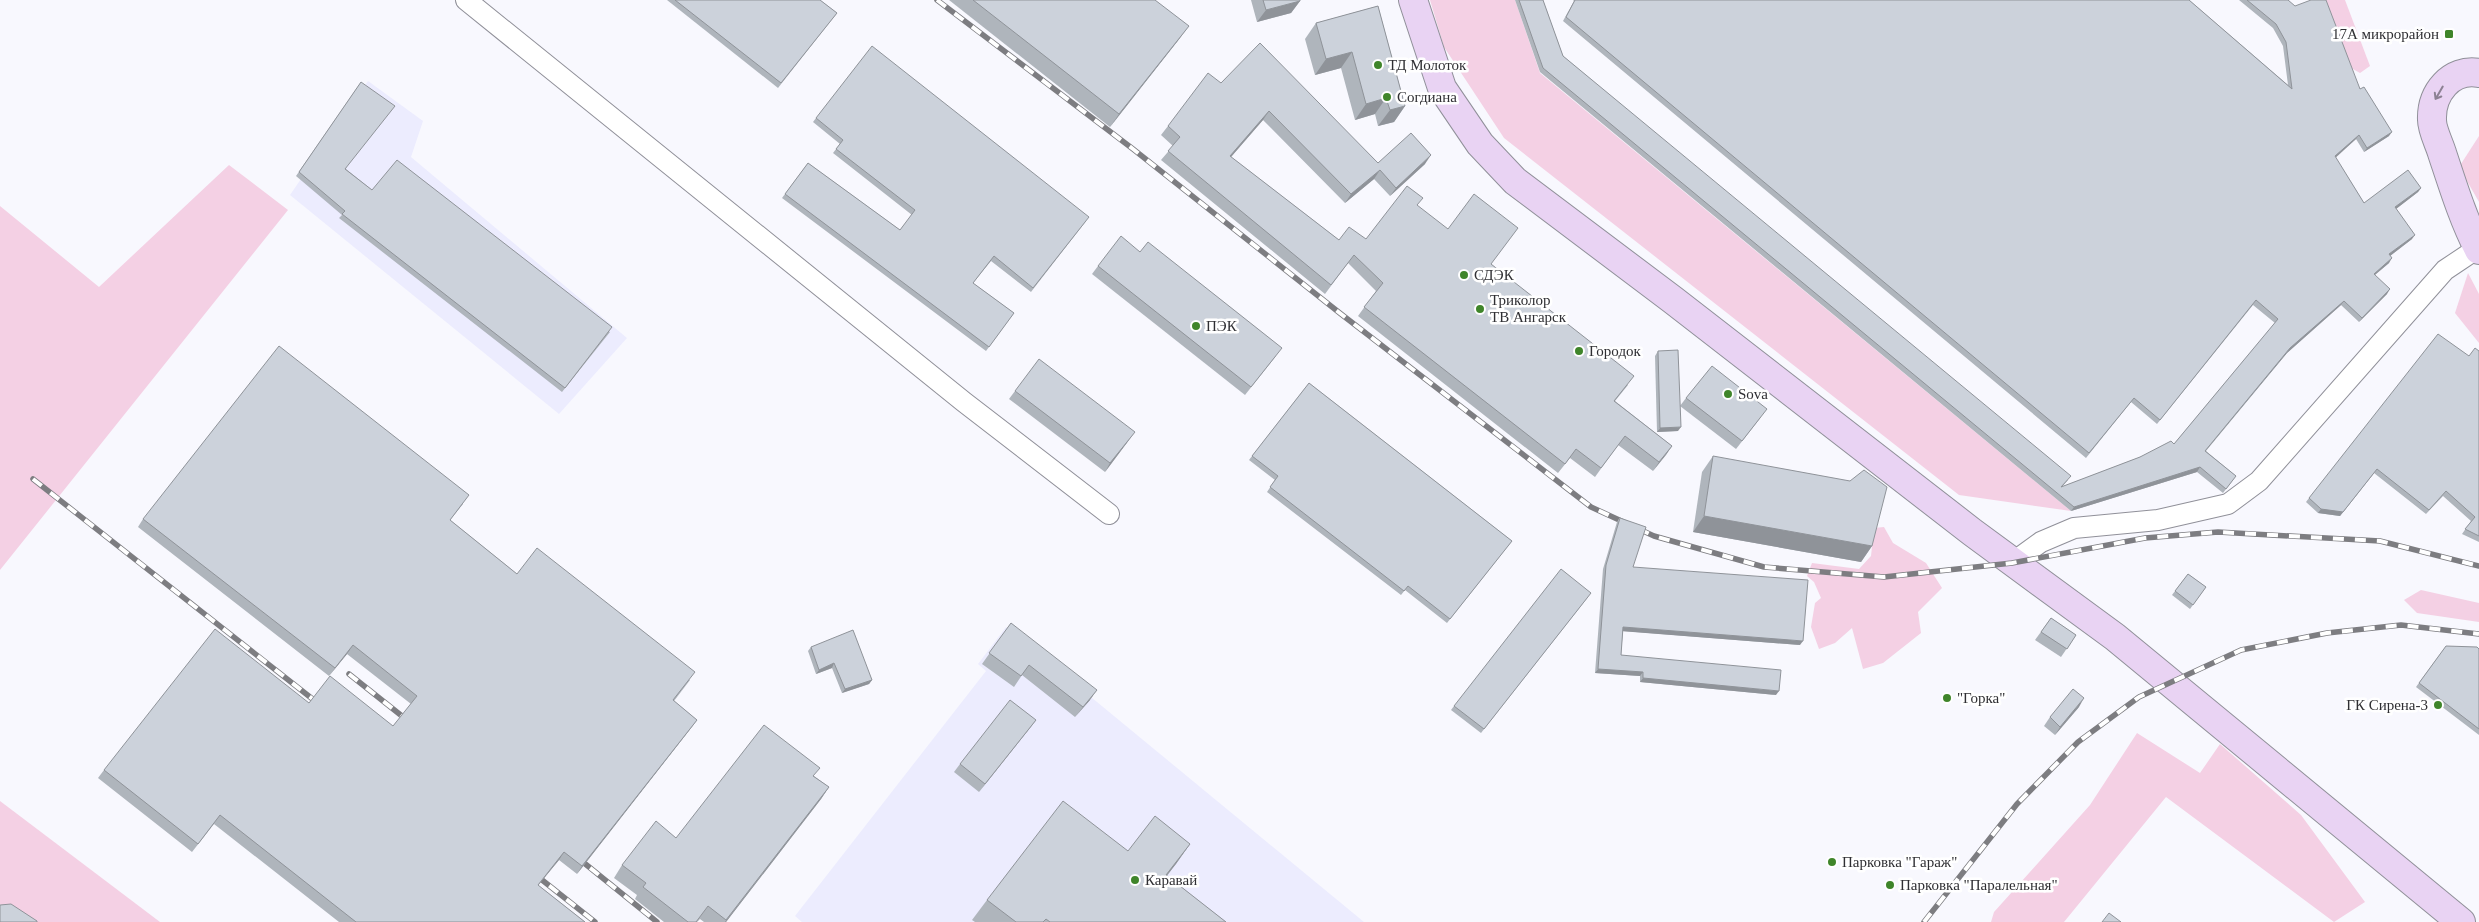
<svg xmlns="http://www.w3.org/2000/svg" width="2479" height="922" font-family="'Times New Roman',serif">
<rect width="100%" height="100%" fill="#f8f8fe"/>
<g fill="#ececfe">
<path d="M 368,81 L 423,121 L 411,157 L 627,338 L 559,414 L 290,195 Z"/>
<path d="M 1006,627 L 1364,922 L 802,922 L 795,916 L 986,671 L 978,664 Z"/>
</g>
<g fill="#f4d0e4">
<path d="M 1430,0 L 1515,0 L 1540,73 L 2071,511 L 1959,495 L 1504,138 L 1444,47 Z"/>
<path d="M 2326,0 L 2345,0 L 2370,66 L 2360,73 L 2351,68 Z"/>
<path d="M 2479,136 L 2479,202 L 2459,167 Z"/>
<path d="M 229,165 L 288,210 L 0,570 L 0,206 L 99,287 Z"/>
<path d="M 2468,273 L 2479,294 L 2479,343 L 2455,313 Z"/>
<path d="M 1884,527 L 1893,543 L 1926,563 L 1942,588 L 1918,612 L 1921,633 L 1883,663 L 1863,669 L 1852,628 L 1835,643 L 1819,649 L 1811,627 L 1815,603 L 1821,598 L 1814,582 L 1807,576 L 1812,563 L 1859,569 L 1871,556 L 1874,528 Z"/>
<path d="M 2421,590 L 2479,603 L 2479,622 L 2417,613 L 2404,600 Z"/>
<path d="M 2137,733 L 2200,773 L 2220,744 L 2301,815 L 2365,902 L 2334,922 L 2166,797 L 2064,922 L 1991,922 L 1994,912 L 2090,805 Z"/>
<path d="M 0,801 L 160,922 L 22,922 L 0,904 Z"/>
</g>
<g fill="none" stroke-linecap="round" stroke-linejoin="round">
<defs>
<g id="street">
<path d="M 466,0 L 964,402 L 1109,514"/>
<path d="M 2012,563 L 2041,542 L 2074,528 L 2158,520 L 2228,504 L 2259,481 L 2445,270 L 2478,248"/>
</g>
<g id="secondary">
<path d="M 1413,0 L 1442,88 L 1480,144 L 1515,181 L 1673,300 L 1972,532 L 2115,637 L 2461,922"/>
<path d="M 2479,73 C 2451,68 2431,93 2432,120 C 2432,130 2439,143 2442,153 C 2453,186 2463,219 2479,250"/>
</g>
</defs>
<use href="#street" stroke="#909099" stroke-width="22"/>
<use href="#secondary" stroke="#909099" stroke-width="30"/>
<use href="#street" stroke="#fff" stroke-width="20"/>
<use href="#secondary" stroke="#e9d3f3" stroke-width="28"/>
<defs>
<g id="rail">
<path d="M 937,0 L 1133,149 L 1341,314 L 1591,507 L 1654,536 L 1764,567 L 1884,577 L 2012,563 L 2145,538 L 2218,532 L 2380,541 L 2479,566"/>
<path d="M 33,479 L 324,708"/>
<path d="M 349,674 L 412,724"/>
<path d="M 573,854 L 657,922"/>
<path d="M 532,872 L 595,922"/>
<path d="M 1924,922 L 2017,804 L 2078,742 L 2139,697 L 2241,650 L 2327,633 L 2401,625 L 2479,634"/>
</g>
</defs>
<use href="#rail" stroke="#7d7d81" stroke-width="5.5"/>
<use href="#rail" stroke="#fff" stroke-width="4" stroke-dasharray="11" stroke-linecap="butt"/>
</g>
<g fill="#afb5bc">
<path d="M 667,0 L 820,0 L 837,13 L 778,88 Z"/>
<path d="M 949,0 L 1155,0 L 1180,38 L 1110,127 Z"/>
<path d="M 1251,0 L 1300,0 L 1300,1 L 1291,13 L 1257,22 Z"/>
<path d="M 1515,0 L 1543,0 L 1563,56 L 2068,480 L 2062,487 L 2174,444 L 2275,323 L 2253,305 L 2157,424 L 2131,402 L 2086,458 L 1563,21 L 1574,1 L 1573,0 L 2189,0 L 2288,85 L 2283,46 L 2273,28 L 2239,0 L 2288,0 L 2360,89 L 2389,136 L 2364,152 L 2356,139 L 2335,157 L 2364,203 L 2421,188 L 2418,192 L 2396,209 L 2412,239 L 2390,256 L 2389,263 L 2375,275 L 2387,294 L 2359,322 L 2341,305 L 2287,353 L 2206,451 L 2236,476 L 2223,493 L 2197,472 L 2071,511 L 1540,72 Z"/>
<path d="M 1378,6 L 1405,106 L 1394,122 L 1378,126 L 1375,114 L 1355,120 L 1341,68 L 1315,75 L 1305,39 L 1316,23 Z"/>
<path d="M 361,82 L 346,169 L 372,190 L 610,332 L 562,392 L 339,218 L 342,215 L 296,176 Z"/>
<path d="M 1221,83 L 1378,163 L 1425,164 L 1390,196 L 1374,179 L 1345,203 L 1263,120 L 1231,157 L 1339,240 L 1366,239 L 1417,206 L 1491,264 L 1628,385 L 1615,401 L 1672,446 L 1653,471 L 1618,445 L 1595,477 L 1570,458 L 1558,473 L 1358,316 L 1376,291 L 1348,263 L 1325,294 L 1161,160 L 1173,146 L 1161,135 L 1168,126 Z"/>
<path d="M 816,118 L 1086,221 L 1031,292 L 991,261 L 973,283 L 1014,313 L 986,351 L 782,198 L 808,163 L 900,230 L 912,215 L 833,153 L 840,144 L 813,122 Z"/>
<path d="M 1140,252 L 1276,356 L 1245,395 L 1092,274 L 1098,266 Z"/>
<path d="M 1658,351 L 1678,431 L 1657,432 L 1655,356 Z"/>
<path d="M 2479,351 L 2479,542 L 2462,534 L 2471,521 L 2443,496 L 2426,514 L 2374,473 L 2340,516 L 2318,513 L 2306,502 L 2309,498 L 2469,356 Z"/>
<path d="M 1309,383 L 1512,541 L 1447,623 L 1405,590 L 1401,595 L 1267,492 L 1275,480 L 1249,460 Z"/>
<path d="M 1015,391 L 1129,440 L 1105,472 L 1009,399 Z"/>
<path d="M 1686,398 L 1761,417 L 1736,449 L 1680,406 Z"/>
<path d="M 1713,456 L 1872,546 L 1861,562 L 1693,532 L 1702,472 Z"/>
<path d="M 463,504 L 450,520 L 517,574 L 690,680 L 674,701 L 697,720 L 691,728 L 577,874 L 559,860 L 538,885 L 585,922 L 339,922 L 214,824 L 192,852 L 98,778 L 104,770 L 309,703 L 393,726 L 411,704 L 347,654 L 329,676 L 138,527 L 143,519 Z"/>
<path d="M 1620,518 L 1633,567 L 1800,645 L 1623,631 L 1621,655 L 1776,695 L 1640,682 L 1640,676 L 1595,673 L 1603,569 L 1617,522 Z"/>
<path d="M 2188,574 L 2206,587 L 2190,609 L 2172,595 Z"/>
<path d="M 1588,597 L 1481,733 L 1451,710 L 1454,706 Z"/>
<path d="M 2051,618 L 2076,635 L 2061,657 L 2035,640 Z"/>
<path d="M 1011,623 L 1090,700 L 1075,717 L 1022,675 L 1014,687 L 982,664 Z"/>
<path d="M 2446,646 L 2479,649 L 2479,735 L 2416,687 Z"/>
<path d="M 811,647 L 872,680 L 869,684 L 842,693 L 832,668 L 816,674 L 808,651 Z"/>
<path d="M 2079,707 L 2055,735 L 2044,726 L 2050,717 Z"/>
<path d="M 1036,720 L 979,792 L 954,772 L 960,764 Z"/>
<path d="M 814,776 L 829,787 L 821,799 L 726,922 L 704,922 L 700,919 L 697,922 L 664,922 L 635,899 L 637,895 L 614,878 L 622,865 L 676,838 Z"/>
<path d="M 1190,844 L 1167,876 L 1226,922 L 975,922 L 972,920 L 987,900 L 1128,851 Z"/>
</g>
<g fill="#8f9399">
<path d="M 1300,1 L 1291,13 L 1257,22 L 1266,10 Z"/>
<path d="M 1189,26 L 1180,38 L 1110,127 L 1119,114 Z"/>
<path d="M 1352,52 L 1341,68 L 1315,75 L 1326,59 Z"/>
<path d="M 1386,98 L 1375,114 L 1355,120 L 1366,104 Z"/>
<path d="M 1405,106 L 1394,122 L 1378,126 L 1390,110 Z"/>
<path d="M 1269,111 L 1263,120 L 1224,165 L 1230,156 Z"/>
<path d="M 2392,132 L 2389,136 L 2364,152 L 2367,148 Z"/>
<path d="M 2359,135 L 2356,139 L 2332,161 L 2335,156 Z"/>
<path d="M 1431,155 L 1425,164 L 1390,196 L 1396,188 Z"/>
<path d="M 1380,170 L 1374,179 L 1345,203 L 1351,194 Z"/>
<path d="M 2421,188 L 2418,192 L 2392,212 L 2395,207 Z"/>
<path d="M 2415,235 L 2412,239 L 2386,259 L 2389,254 Z"/>
<path d="M 2392,258 L 2389,263 L 2371,278 L 2374,274 Z"/>
<path d="M 2390,289 L 2387,294 L 2359,322 L 2362,318 Z"/>
<path d="M 2344,301 L 2341,305 L 2287,353 L 2202,455 L 2290,348 Z"/>
<path d="M 1681,427 L 1678,431 L 1657,432 L 1660,428 Z"/>
<path d="M 1135,432 L 1105,472 L 1110,463 Z"/>
<path d="M 1672,446 L 1666,455 L 1653,471 L 1659,462 Z"/>
<path d="M 2200,467 L 2197,472 L 2071,511 L 2074,507 Z"/>
<path d="M 2374,473 L 2340,516 L 2318,513 L 2321,509 Z"/>
<path d="M 1704,516 L 1872,546 L 1861,562 L 1693,532 Z"/>
<path d="M 1623,627 L 1803,641 L 1800,645 L 1620,631 Z"/>
<path d="M 353,645 L 347,654 L 329,676 L 335,668 Z"/>
<path d="M 834,663 L 832,668 L 816,674 L 819,670 Z"/>
<path d="M 1598,669 L 1643,672 L 1640,676 L 1595,673 Z"/>
<path d="M 1643,678 L 1779,691 L 1776,695 L 1640,682 Z"/>
<path d="M 872,680 L 869,684 L 842,693 L 845,689 Z"/>
<path d="M 1097,690 L 1090,700 L 1075,717 L 1083,707 Z"/>
<path d="M 2084,698 L 2079,707 L 2055,735 L 2060,727 Z"/>
<path d="M 697,720 L 691,728 L 577,874 L 582,866 Z"/>
<path d="M 1036,720 L 1030,728 L 979,792 L 985,784 Z"/>
<path d="M 829,787 L 821,799 L 726,922 L 725,922 Z"/>
<path d="M 1190,844 L 1176,864 L 1151,895 L 1166,875 Z"/>
<path d="M 564,852 L 559,860 L 532,893 L 538,885 Z"/>
</g>
<g fill="#ccd2db" stroke="#8f9399">
<path d="M 675,0 L 820,0 L 837,13 L 781,83 Z"/>
<path d="M 973,0 L 1155,0 L 1189,26 L 1119,114 Z"/>
<path d="M 1263,0 L 1300,0 L 1300,1 L 1266,10 Z"/>
<path d="M 1519,0 L 1543,0 L 1563,56 L 2071,476 L 2061,487 L 2140,457 L 2171,441 L 2174,444 L 2278,319 L 2256,300 L 2160,420 L 2134,398 L 2089,453 L 1566,17 L 1575,0 L 2189,0 L 2292,89 L 2286,42 L 2276,24 L 2247,0 L 2288,0 L 2295,6 L 2311,0 L 2326,0 L 2360,89 L 2364,87 L 2392,132 L 2367,148 L 2359,135 L 2335,156 L 2364,203 L 2408,170 L 2421,188 L 2395,207 L 2415,235 L 2389,254 L 2392,258 L 2374,274 L 2390,289 L 2362,318 L 2344,301 L 2290,348 L 2205,451 L 2236,476 L 2226,489 L 2200,467 L 2074,507 L 1543,68 Z"/>
<path d="M 1378,6 L 1405,106 L 1390,110 L 1386,98 L 1366,104 L 1352,52 L 1326,59 L 1316,23 Z"/>
<path d="M 1260,43 L 1378,163 L 1411,133 L 1431,155 L 1396,188 L 1380,170 L 1351,194 L 1269,111 L 1230,156 L 1339,240 L 1349,227 L 1366,239 L 1407,186 L 1423,198 L 1417,205 L 1448,229 L 1474,194 L 1518,228 L 1491,264 L 1634,376 L 1614,401 L 1672,446 L 1659,462 L 1625,436 L 1601,468 L 1576,449 L 1565,464 L 1364,307 L 1383,283 L 1354,255 L 1331,285 L 1168,151 L 1180,137 L 1168,126 L 1208,73 L 1221,83 Z"/>
<path d="M 872,46 L 1089,217 L 1033,288 L 994,256 L 973,283 L 1014,313 L 989,347 L 785,194 L 808,163 L 900,230 L 915,210 L 836,149 L 843,140 L 816,118 Z"/>
<path d="M 361,82 L 395,106 L 345,169 L 372,190 L 397,160 L 612,327 L 565,388 L 342,214 L 345,211 L 299,172 Z"/>
<path d="M 1121,236 L 1140,252 L 1148,242 L 1282,348 L 1251,387 L 1098,266 Z"/>
<path d="M 2438,334 L 2469,356 L 2475,348 L 2479,351 L 2479,536 L 2465,529 L 2475,517 L 2446,491 L 2429,510 L 2377,469 L 2343,512 L 2321,509 L 2309,498 Z"/>
<path d="M 279,346 L 469,495 L 450,520 L 517,574 L 537,548 L 695,672 L 673,700 L 697,720 L 582,866 L 564,852 L 538,885 L 585,922 L 356,922 L 220,815 L 198,844 L 104,770 L 215,629 L 309,703 L 330,676 L 393,726 L 417,696 L 353,645 L 335,668 L 143,519 Z"/>
<path d="M 1678,350 L 1681,427 L 1660,428 L 1658,351 Z"/>
<path d="M 1039,359 L 1135,432 L 1110,463 L 1015,391 Z"/>
<path d="M 1712,366 L 1767,409 L 1742,441 L 1686,398 Z"/>
<path d="M 1309,383 L 1512,541 L 1450,619 L 1408,586 L 1404,591 L 1270,487 L 1278,476 L 1252,456 Z"/>
<path d="M 1713,456 L 1850,481 L 1864,470 L 1887,487 L 1872,546 L 1704,516 Z"/>
<path d="M 1620,518 L 1646,527 L 1633,567 L 1808,580 L 1803,641 L 1623,627 L 1621,655 L 1781,670 L 1779,691 L 1643,678 L 1643,672 L 1598,669 L 1606,565 Z"/>
<path d="M 1561,569 L 1591,593 L 1484,729 L 1454,706 Z"/>
<path d="M 2188,574 L 2206,587 L 2193,605 L 2175,591 Z"/>
<path d="M 2051,618 L 2076,635 L 2067,649 L 2041,632 Z"/>
<path d="M 1011,623 L 1097,690 L 1083,707 L 1029,665 L 1021,676 L 989,653 Z"/>
<path d="M 853,630 L 872,680 L 845,689 L 834,663 L 819,670 L 811,647 Z"/>
<path d="M 2446,646 L 2477,647 L 2479,649 L 2479,729 L 2419,683 Z"/>
<path d="M 2073,689 L 2084,698 L 2060,727 L 2050,717 Z"/>
<path d="M 1010,700 L 1036,720 L 985,784 L 960,764 Z"/>
<path d="M 764,725 L 820,768 L 813,776 L 829,787 L 726,920 L 708,906 L 696,922 L 688,922 L 643,887 L 646,883 L 622,865 L 656,821 L 676,838 Z"/>
<path d="M 1063,801 L 1128,851 L 1155,816 L 1190,844 L 1166,875 L 1226,922 L 1050,922 L 1046,919 L 1043,922 L 1016,922 L 987,900 Z"/>
<path d="M 11,904 L 37,921 L 37,922 L 0,922 L 0,905 Z"/>
<path d="M 2109,913 L 2121,922 L 2102,922 Z"/>
</g>
<defs><path id="oneway-shaft" d="M-6 0H5M1.5-3L5.5 0L1.5 3" fill="none" stroke-width="1.6" stroke-linecap="round" stroke-linejoin="round" transform="scale(1.25)"/></defs>
<use stroke="#8c8193" href="#oneway-shaft" transform="translate(2439 93) rotate(120)"/>
<g fill="#3f852a" stroke="#fff" stroke-width="2">
<rect x="2444" y="29" width="10" height="10" rx="2.5"/>
<circle cx="1378" cy="65" r="5"/>
<circle cx="1387" cy="97" r="5"/>
<circle cx="1464" cy="275" r="5"/>
<circle cx="1480" cy="309" r="5"/>
<circle cx="1196" cy="326" r="5"/>
<circle cx="1579" cy="351" r="5"/>
<circle cx="1728" cy="394" r="5"/>
<circle cx="1947" cy="698" r="5"/>
<circle cx="2438" cy="705" r="5"/>
<circle cx="1832" cy="862" r="5"/>
<circle cx="1135" cy="880" r="5"/>
<circle cx="1890" cy="885" r="5"/>
</g>
<g text-anchor="middle" dominant-baseline="central" stroke-width="5" stroke-linejoin="round" paint-order="stroke">
<g font-size="15" fill="#2f2f33" stroke="#fff" text-anchor="start">
<text x="2439" y="34" text-anchor="end">17А микрорайон</text>
<text x="1388" y="65">ТД Молоток</text>
<text x="1397" y="97">Согдиана</text>
<text x="1474" y="275">СДЭК</text>
<text x="1490" y="300">Триколор<tspan x="1490" dy="17">ТВ Ангарск</tspan></text>
<text x="1206" y="326">ПЭК</text>
<text x="1589" y="351">Городок</text>
<text x="1738" y="394">Sova</text>
<text x="1957" y="698">"Горка"</text>
<text x="2428" y="705" text-anchor="end">ГК Сирена-3</text>
<text x="1842" y="862">Парковка "Гараж"</text>
<text x="1145" y="880">Каравай</text>
<text x="1900" y="885">Парковка "Паралельная"</text>
</g>
</g>
</svg>
